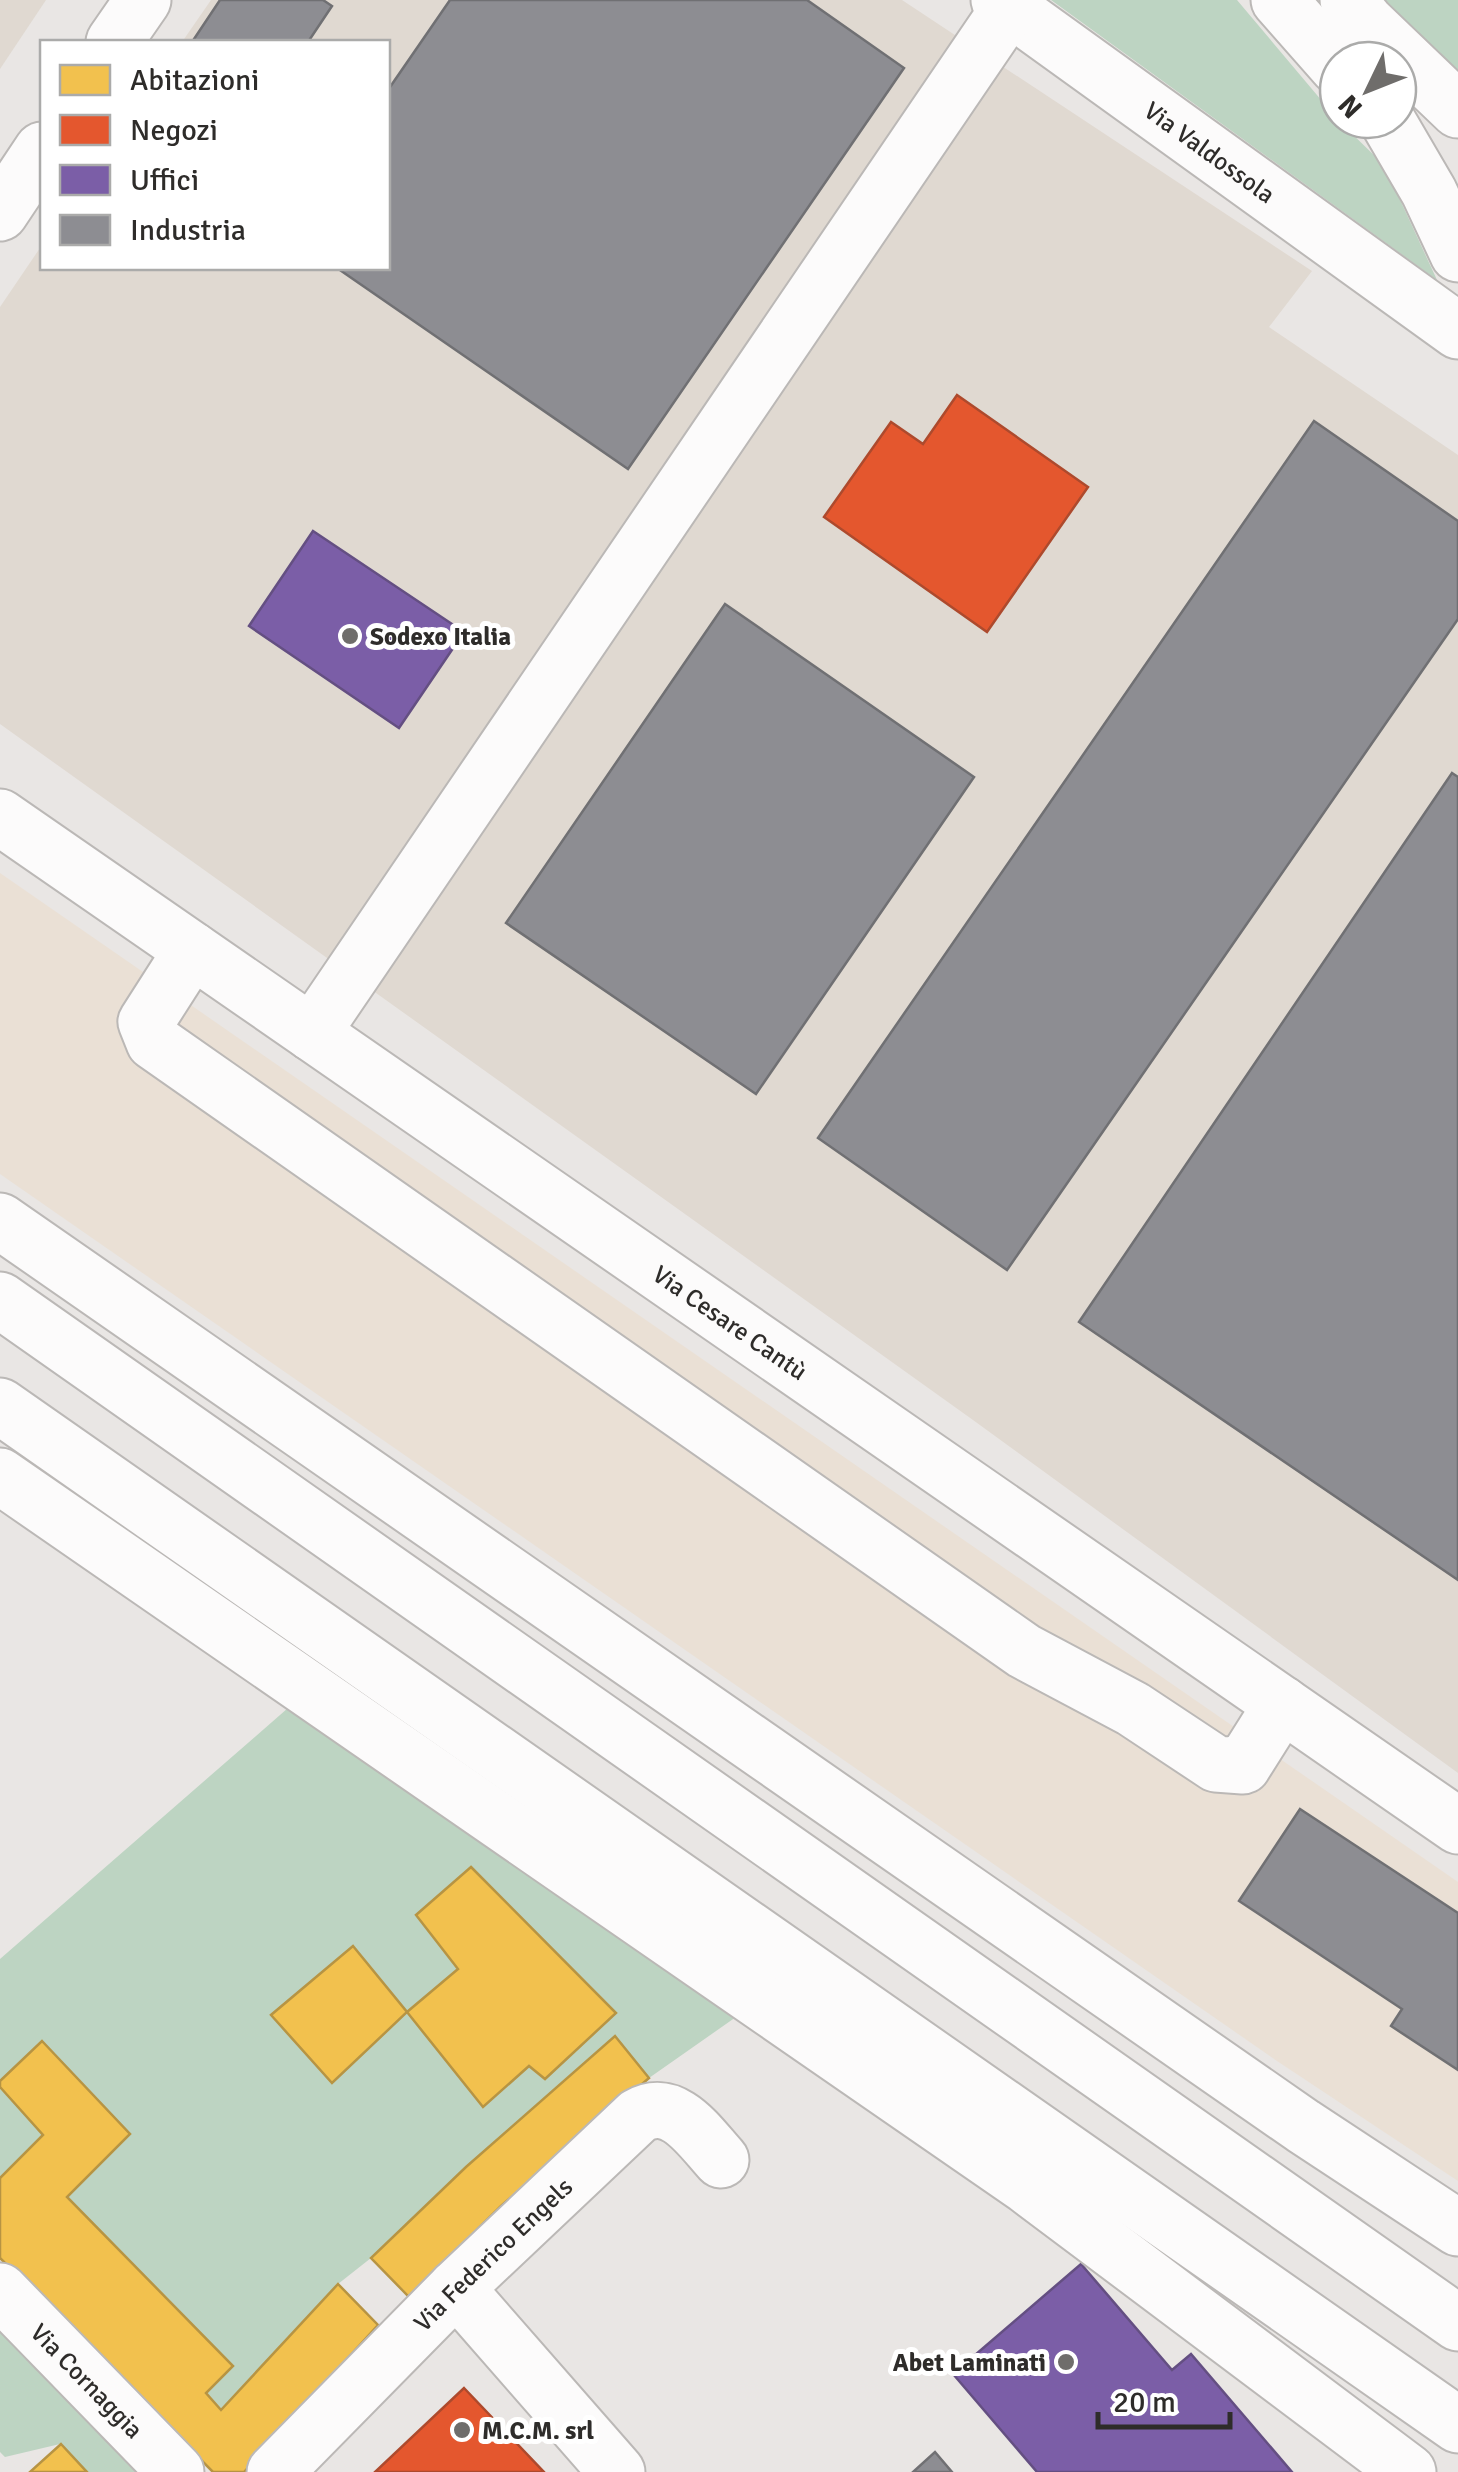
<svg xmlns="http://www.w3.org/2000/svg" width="1458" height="2472" font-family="Signika,sans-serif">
<rect width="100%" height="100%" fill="#e9e6e4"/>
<path fill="#eae0d5" d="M 0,873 L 1458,1882 L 1458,2181 L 1277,2061 L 0,1174 Z"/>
<g fill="#e0d9d1">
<path d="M 0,0 L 46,0 L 0,69 Z"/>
<path d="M 211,0 L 902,0 L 1312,271 L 1269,327 L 1458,455 L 1458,1773 L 973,1420 L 0,724 L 0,307 L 42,245 L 42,268 L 388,268 L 388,42 L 182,42 Z"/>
</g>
<g fill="#bdd4c2">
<path d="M 1051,0 L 1237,0 L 1338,120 L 1384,165 L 1437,280 Z"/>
<path d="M 1383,0 L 1458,0 L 1458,76 Z"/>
<path d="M 288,1708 L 736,2017 L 649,2078 L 614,2037 L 466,2167 L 371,2258 L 338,2284 L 221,2410 L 206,2393 L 67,2197 L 130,2134 L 0,2081 L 0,1959 Z"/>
<path d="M 0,2087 L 43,2135 L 0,2178 Z"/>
<path d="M 0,2306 L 162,2472 L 87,2472 L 60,2444 L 5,2457 L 0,2452 Z"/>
</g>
<g fill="#f2c14e" stroke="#b79443" stroke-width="2.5">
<path d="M 471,1867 L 616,2013 L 545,2079 L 529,2066 L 483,2107 L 407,2012 L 458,1969 L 416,1915 Z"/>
<path d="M 353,1946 L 407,2012 L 332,2083 L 271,2015 Z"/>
<path d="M 615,2036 L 649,2078 L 501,2206 L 409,2297 L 371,2258 L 466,2167 Z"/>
<path d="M 42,2041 L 130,2134 L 67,2197 L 233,2366 L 206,2393 L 221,2410 L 338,2284 L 378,2325 L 244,2472 L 213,2472 L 0,2258 L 0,2178 L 43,2135 L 0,2087 L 0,2081 Z"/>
<path d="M 61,2444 L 87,2472 L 30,2472 Z"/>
</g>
<g fill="#e4572e" stroke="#ad4a2d" stroke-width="2.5">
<path d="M 957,395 L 1088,487 L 987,632 L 824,517 L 891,422 L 923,444 Z"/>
<path d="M 464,2388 L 544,2472 L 375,2472 Z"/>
</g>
<g fill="#7b5ea7" stroke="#644f82" stroke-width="2.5">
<path d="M 313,531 L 464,632 L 399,728 L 249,626 Z"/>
<path d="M 1081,2264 L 1172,2370 L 1191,2354 L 1292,2472 L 1037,2472 L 953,2374 Z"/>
</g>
<g fill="#8d8d92" stroke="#707073" stroke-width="2.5">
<path d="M 220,0 L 323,0 L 332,6 L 308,42 L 192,42 Z"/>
<path d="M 450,0 L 807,0 L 904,68 L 628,469 L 337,268 L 388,268 L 388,90 Z"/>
<path d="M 1314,421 L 1458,521 L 1458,619 L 1007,1270 L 818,1138 Z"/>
<path d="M 725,604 L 974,777 L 756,1094 L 506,923 Z"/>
<path d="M 1452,773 L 1458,777 L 1458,1580 L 1079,1322 Z"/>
<path d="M 1300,1809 L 1458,1913 L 1458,2070 L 1391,2026 L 1402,2009 L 1239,1901 Z"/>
<path d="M 935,2452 L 952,2472 L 913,2472 Z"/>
</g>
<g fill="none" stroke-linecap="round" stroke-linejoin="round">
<defs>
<g id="minor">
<path id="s1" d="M 999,0 L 1458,331"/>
<path d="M 1279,0 L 1338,67"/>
<path d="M 1348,0 L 1367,23 L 1458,110"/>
<path d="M 114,42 L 143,0"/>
<path d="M 1387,120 L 1429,192 L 1458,254"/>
<path d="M 0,213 L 42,150"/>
<path id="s2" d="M 0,817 L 1458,1826"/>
<path d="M 192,950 L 146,1022 L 154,1042 L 1024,1651 L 1133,1709 L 1216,1764 L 1243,1766 L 1282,1704"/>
<path d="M 312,1033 L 1009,8"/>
<path d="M 456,2288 L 617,2472"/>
<path id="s3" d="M 0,2291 L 176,2472"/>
<path id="s4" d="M 275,2472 L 456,2288 L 638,2116 C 674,2096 699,2136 721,2160"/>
</g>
<g id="highway">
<path d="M 0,1221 L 1303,2126 L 1458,2228"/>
<path d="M 0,1300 L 1458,2323"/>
<path d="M 0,1406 L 1458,2425"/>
<path d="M 0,1476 L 1027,2186 L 1408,2472"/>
</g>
</defs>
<use href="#minor" stroke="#bbb8b6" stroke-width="59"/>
<use href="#highway" stroke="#bbb8b6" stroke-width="59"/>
<use href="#minor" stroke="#fcfbfb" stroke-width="55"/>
<use href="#highway" stroke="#fcfbfb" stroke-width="55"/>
</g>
<g fill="#6f6d6b" stroke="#fff" stroke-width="4">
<circle cx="350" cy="636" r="10"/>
<circle cx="1066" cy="2362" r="10"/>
<circle cx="462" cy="2430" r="10"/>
</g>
<g text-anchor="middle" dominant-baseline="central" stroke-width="10" stroke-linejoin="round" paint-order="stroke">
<g font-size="25" fill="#2e2c2a" stroke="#fff">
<text stroke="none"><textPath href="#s1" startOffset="260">Via Valdossola</textPath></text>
<text stroke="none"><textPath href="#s2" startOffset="888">Via Cesare Cantù</textPath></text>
<text stroke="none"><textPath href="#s4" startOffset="308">Via Federico Engels</textPath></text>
<text stroke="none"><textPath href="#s3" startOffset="125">Via Cornaggia</textPath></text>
</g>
<g font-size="25" font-weight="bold" fill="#2e2c2a" stroke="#fff" text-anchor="start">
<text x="370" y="636">Sodexo Italia</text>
<text x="1046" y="2362" text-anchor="end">Abet Laminati</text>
<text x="482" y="2430">M.C.M. srl</text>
</g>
</g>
<rect x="40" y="40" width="350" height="230" fill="#ffffff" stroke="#ababaa" stroke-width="2.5"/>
<rect x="60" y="65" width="50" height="30" fill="#f2c14e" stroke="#ababaa" stroke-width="2.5"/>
<text x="130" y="90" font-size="30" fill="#2e2c2a">Abitazioni</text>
<rect x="60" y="115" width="50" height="30" fill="#e4572e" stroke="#ababaa" stroke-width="2.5"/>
<text x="130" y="140" font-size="30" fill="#2e2c2a">Negozi</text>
<rect x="60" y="165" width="50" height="30" fill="#7b5ea7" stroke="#ababaa" stroke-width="2.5"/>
<text x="130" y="190" font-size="30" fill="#2e2c2a">Uffici</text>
<rect x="60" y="215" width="50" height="30" fill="#8d8d92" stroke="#ababaa" stroke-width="2.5"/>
<text x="130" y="240" font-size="30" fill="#2e2c2a">Industria</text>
<g transform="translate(1368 90) rotate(227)"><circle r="48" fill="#ffffff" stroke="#ababaa" stroke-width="2.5"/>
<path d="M0-8L18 38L0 25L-18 38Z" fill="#6f6d6b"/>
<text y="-15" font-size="28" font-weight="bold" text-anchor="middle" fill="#2e2c2a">N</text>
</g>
<path d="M1098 2412v15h132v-15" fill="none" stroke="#2e2c2a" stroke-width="5"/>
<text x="1113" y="2412" font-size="30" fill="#2e2c2a" stroke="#ffffff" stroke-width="8" paint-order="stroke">20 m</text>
</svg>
